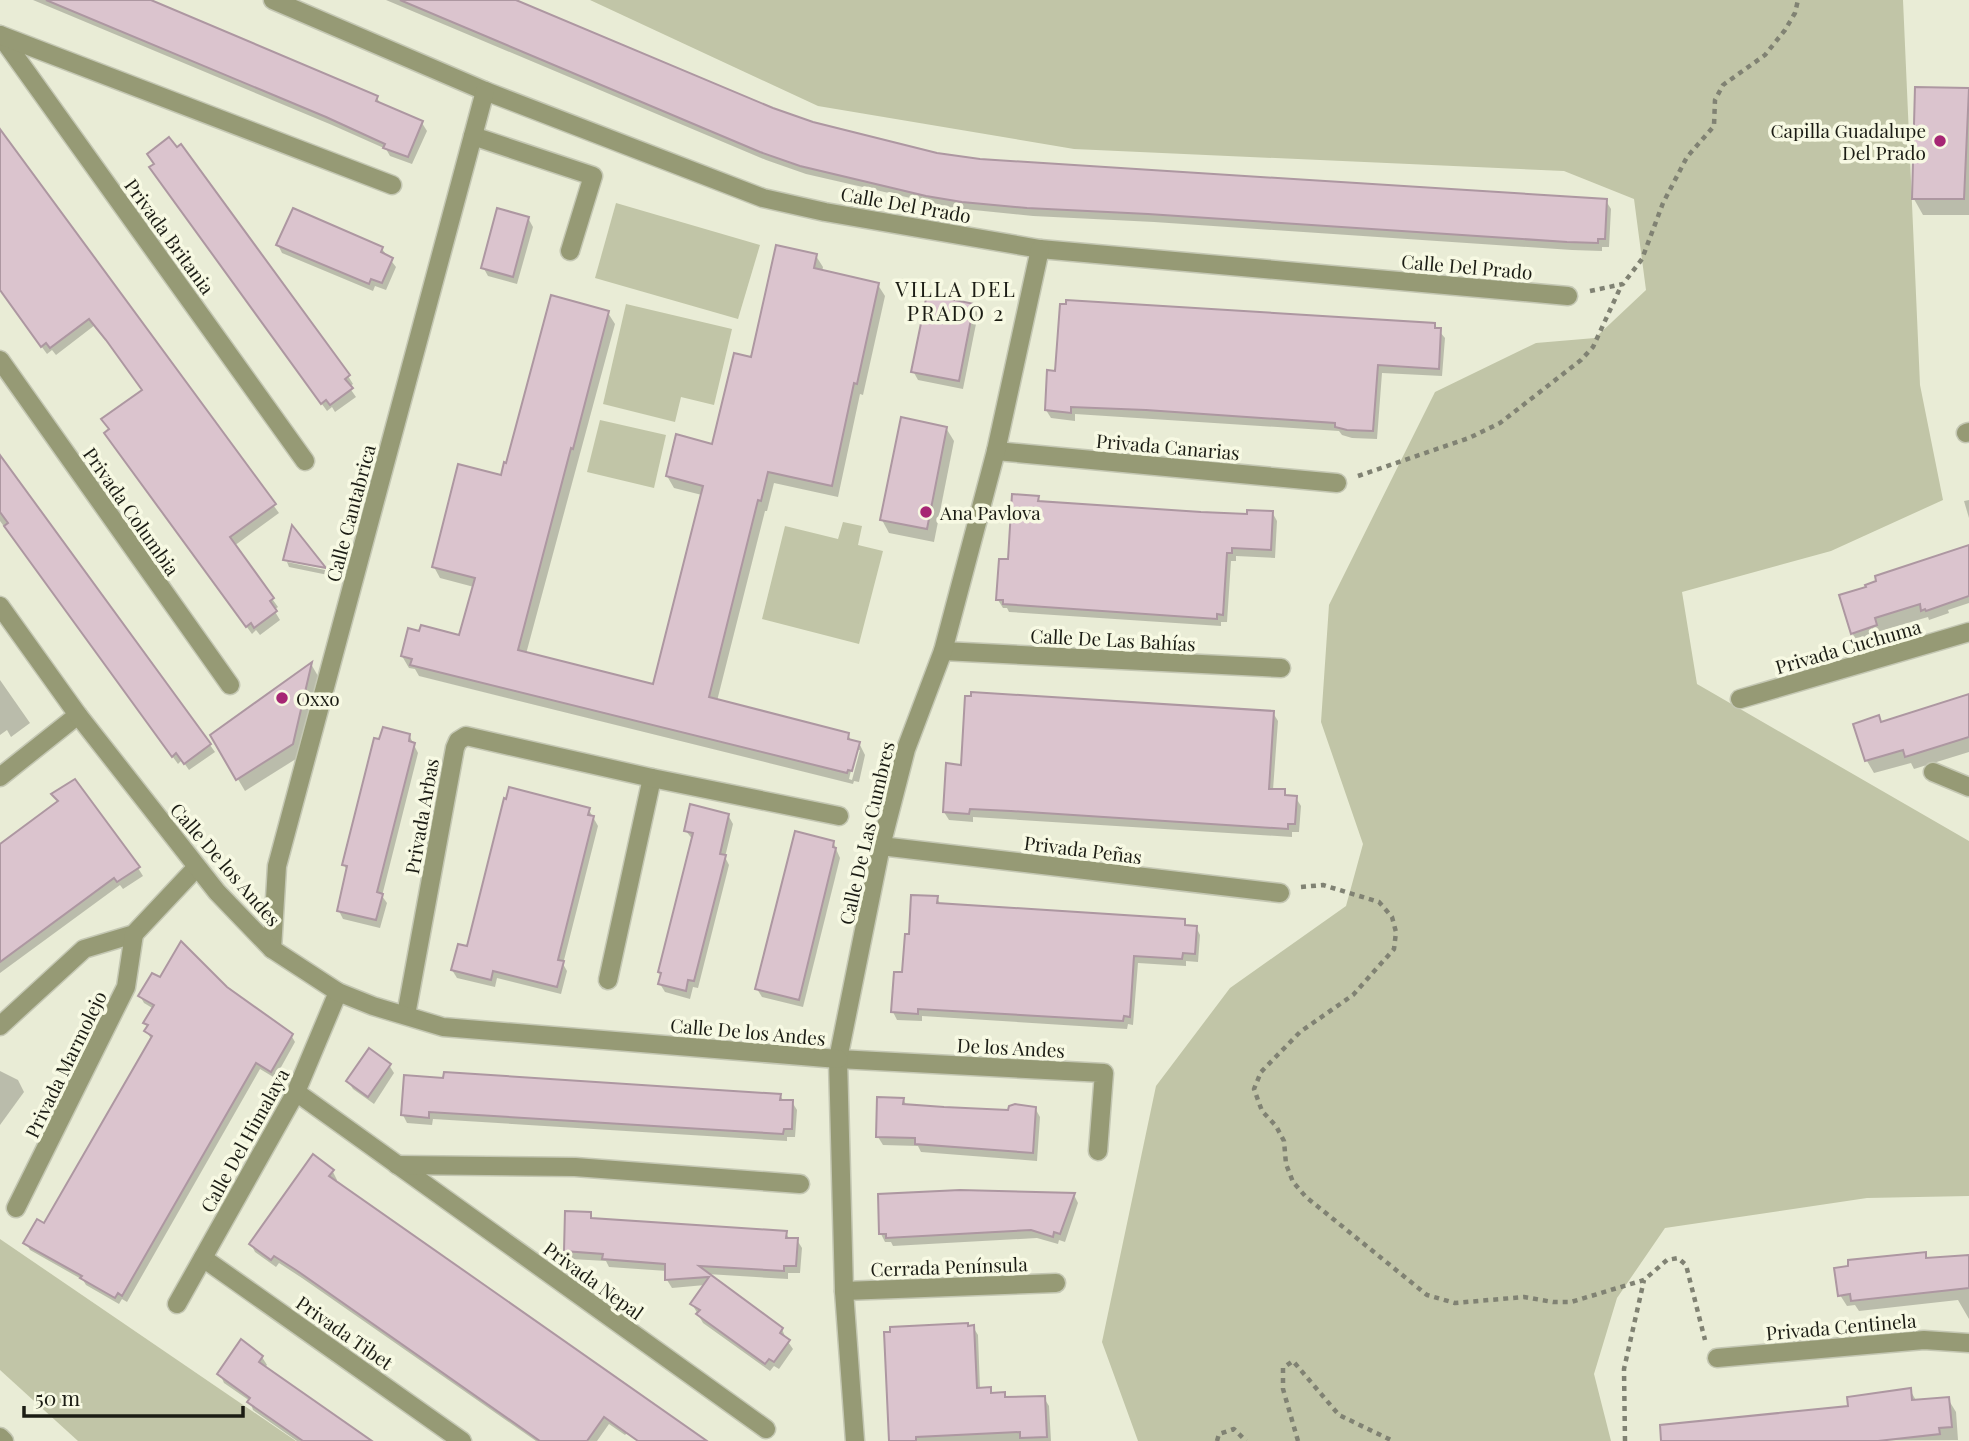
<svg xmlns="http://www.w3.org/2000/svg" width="1969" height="1441" font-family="'Playfair Display',serif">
<rect width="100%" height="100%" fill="#e9ecd6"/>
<g fill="#c1c5a7">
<path d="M 590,0 L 1903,0 L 1920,385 L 1943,500 L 1831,551 L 1682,592 L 1697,684 L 1969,841 L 1969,1196 L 1867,1198 L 1665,1228 L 1617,1298 L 1594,1374 L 1611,1441 L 1138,1441 L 1102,1342 L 1156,1086 L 1230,988 L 1346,906 L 1363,844 L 1321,722 L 1329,605 L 1435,392 L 1536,343 L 1595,338 L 1646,290 L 1634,199 L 1564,171 L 1074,149 L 818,106 Z"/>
<path d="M 616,203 L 760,245 L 738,319 L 595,278 Z"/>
<path d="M 626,304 L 732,329 L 714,405 L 681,397 L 675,422 L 603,404 Z"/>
<path d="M 600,420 L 666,435 L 654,488 L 587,472 Z"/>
<path d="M 843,522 L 862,526 L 858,545 L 883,551 L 859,644 L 762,619 L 785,526 L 838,539 Z"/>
<path d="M 0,1239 L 296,1441 L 78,1441 L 0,1370 Z"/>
</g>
<g fill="#0003" fill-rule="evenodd">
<path d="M 33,0 L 143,0 L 377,98 L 381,105 L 422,123 L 427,131 L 412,164 L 390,156 L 386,149 L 332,125 Z"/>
<path d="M 386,0 L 511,0 L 772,110 L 813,124 L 928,152 L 980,161 L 1606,201 L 1611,209 L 1609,247 L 1602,247 L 1602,251 L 1572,250 L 1154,222 L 1033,216 L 954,208 L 806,174 L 766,160 Z"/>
<path d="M 1917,89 L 1969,89 L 1969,215 L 1923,215 L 1914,199 Z"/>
<path d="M 0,131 L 279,513 L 234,546 L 278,607 L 274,610 L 280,620 L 260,635 L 256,630 L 252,634 L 111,441 L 143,391 L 95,325 L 56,355 L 52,350 L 47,354 L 0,290 Z"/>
<path d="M 155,175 L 348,376 L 353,384 L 349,387 L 356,397 L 335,412 L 332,407 L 327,411 Z"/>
<path d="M 528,218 L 533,227 L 517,284 L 488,276 L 483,267 Z"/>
<path d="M 278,245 L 382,249 L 396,267 L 386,290 L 375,286 L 373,291 L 282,253 Z"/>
<path d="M 816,256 L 823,267 L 822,272 L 878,285 L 885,296 L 863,395 L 860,394 L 838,497 L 774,483 L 767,511 L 765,511 L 717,701 L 848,735 L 852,742 L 859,743 L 865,755 L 859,782 L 854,781 L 853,784 L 419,676 L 415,669 L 409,668 L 402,656 L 460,637 L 474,587 L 440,578 L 434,567 L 502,477 L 608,313 L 615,324 L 526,654 L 654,686 L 702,495 L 674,488 L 667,476 L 713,446 L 752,359 ZM 856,750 L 860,750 L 852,780 L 849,779 Z"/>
<path d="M 973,306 L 978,314 L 963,389 L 918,380 L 913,371 Z"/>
<path d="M 1434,325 L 1445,338 L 1442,376 L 1382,373 L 1377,439 L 1352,438 L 1342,435 L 1339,431 L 1075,414 L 1075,421 L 1051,418 L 1046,410 Z"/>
<path d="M 946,428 L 954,441 L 934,542 L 889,533 L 882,520 Z"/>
<path d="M 0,457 L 210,745 L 215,752 L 189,770 L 182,760 L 178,764 L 0,521 Z"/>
<path d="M 1038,497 L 1041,503 L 1248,516 L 1272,512 L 1277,521 L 1275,558 L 1236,556 L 1236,561 L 1231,561 L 1227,622 L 1221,622 L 1221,626 L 1009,612 L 1007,608 L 1003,608 L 998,600 L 1009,561 Z"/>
<path d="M 1969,500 L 1969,518 L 1964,501 Z"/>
<path d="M 1969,547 L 1969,603 L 1948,610 L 1949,613 L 1929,620 L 1928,617 L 1880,631 L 1883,638 L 1860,645 L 1852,633 L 1868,588 Z"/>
<path d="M 287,562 L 325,570 L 328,575 L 289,567 Z"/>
<path d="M 311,664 L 318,676 L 299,757 L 245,791 L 212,735 Z"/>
<path d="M 0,680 L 30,723 L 11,737 L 7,730 L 0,735 Z"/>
<path d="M 1969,696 L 1969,752 L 1914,769 L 1911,763 L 1874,773 L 1867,761 L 1855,725 L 1878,717 L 1882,723 Z"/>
<path d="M 973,698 L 1273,713 L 1278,721 L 1273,790 L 1284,791 L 1288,797 L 1296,798 L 1301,806 L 1299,832 L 1292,832 L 1292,837 L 973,817 L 973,822 L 949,820 L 944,812 L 963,767 Z"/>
<path d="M 409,735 L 418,753 L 382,896 L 387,903 L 380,928 L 343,919 L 339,911 L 348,872 L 344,865 Z"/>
<path d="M 54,794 L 138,868 L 143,876 L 123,889 L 120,885 L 0,973 L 0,845 L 58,803 Z"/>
<path d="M 589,810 L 598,826 L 563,964 L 567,971 L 561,994 L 497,978 L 495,987 L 457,978 L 452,970 L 468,948 Z"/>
<path d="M 728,815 L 733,824 L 725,857 L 729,865 L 698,988 L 693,987 L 690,999 L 665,992 L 660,984 L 662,975 L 660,972 L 693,840 L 686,831 Z"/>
<path d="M 833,842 L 840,858 L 803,1007 L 762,997 L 757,989 Z"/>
<path d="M 937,898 L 941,905 L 1184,920 L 1187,927 L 1196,927 L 1200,935 L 1198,962 L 1186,961 L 1186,966 L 1138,963 L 1133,1025 L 1128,1024 L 1127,1029 L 922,1016 L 922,1021 L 897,1020 L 893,1012 L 911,936 Z"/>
<path d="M 160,980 L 226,989 L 291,1035 L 295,1042 L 275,1078 L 260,1069 L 127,1302 L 122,1299 L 119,1304 L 86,1285 L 83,1280 L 30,1250 L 26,1243 L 45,1225 L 152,1040 L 146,1031 L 148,1028 L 145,1023 L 154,1009 L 144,1003 L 140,996 Z"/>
<path d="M 389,1065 L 394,1073 L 374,1104 L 353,1089 L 348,1081 Z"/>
<path d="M 0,1071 L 18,1080 L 24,1092 L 0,1125 Z"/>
<path d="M 445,1080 L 780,1095 L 784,1102 L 792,1102 L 797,1110 L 795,1137 L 787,1137 L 787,1141 L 433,1119 L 432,1125 L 407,1123 L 403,1115 Z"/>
<path d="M 903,1099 L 907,1106 L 1010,1112 L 1035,1108 L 1040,1117 L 1037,1161 L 921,1152 L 918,1146 L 883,1145 L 878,1137 Z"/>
<path d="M 333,1172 L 337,1180 L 335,1182 L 704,1441 L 645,1441 L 630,1430 L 625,1435 L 609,1424 L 597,1441 L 536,1441 L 302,1278 L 279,1263 L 276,1267 L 255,1252 L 251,1244 Z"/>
<path d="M 1074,1195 L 1078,1203 L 1065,1242 L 1059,1240 L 1058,1244 L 1037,1238 L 893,1246 L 891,1242 L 885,1242 L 881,1234 Z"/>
<path d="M 590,1214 L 594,1220 L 786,1233 L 790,1240 L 797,1240 L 802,1248 L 800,1273 L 788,1273 L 788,1279 L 707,1274 L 782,1329 L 786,1339 L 793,1349 L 779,1369 L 774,1366 L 770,1371 L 703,1323 L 692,1304 L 705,1285 L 672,1288 L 667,1280 L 667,1271 L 609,1267 L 606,1261 L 571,1259 L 566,1251 Z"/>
<path d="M 1925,1254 L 1928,1260 L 1969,1257 L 1969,1319 L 1958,1300 L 1859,1311 L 1855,1305 L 1847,1306 L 1840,1295 Z"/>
<path d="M 968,1327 L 973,1327 L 978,1335 L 980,1389 L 990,1388 L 993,1394 L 1004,1394 L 1007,1399 L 1044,1398 L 1049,1406 L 1051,1441 L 891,1441 Z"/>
<path d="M 262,1357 L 267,1365 L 264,1368 L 369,1441 L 297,1441 L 253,1410 L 250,1401 L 224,1383 L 220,1374 Z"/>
<path d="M 1910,1390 L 1917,1402 L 1948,1399 L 1956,1412 L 1958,1440 L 1696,1441 L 1850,1407 Z"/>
</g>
<g fill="#dbc4ce" stroke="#ad97a1" stroke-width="2">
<path d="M 46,0 L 151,0 L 378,96 L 376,101 L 423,121 L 408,157 L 383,148 L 385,144 L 326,117 Z"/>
<path d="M 400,0 L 516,0 L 773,108 L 813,122 L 937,153 L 980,159 L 1607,199 L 1605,239 L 1598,239 L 1598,243 L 1567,242 L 1148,214 L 1027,208 L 962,202 L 926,196 L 800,166 L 760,152 Z"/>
<path d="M 1915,87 L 1969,88 L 1964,199 L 1912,199 Z"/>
<path d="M 0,129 L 276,504 L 230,537 L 274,598 L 270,601 L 277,611 L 254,628 L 251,623 L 246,627 L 104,433 L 109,429 L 101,419 L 142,390 L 106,340 L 89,319 L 50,348 L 46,343 L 41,347 L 0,290 Z"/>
<path d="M 169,137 L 177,147 L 181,144 L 350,375 L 345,379 L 353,388 L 330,405 L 326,400 L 321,404 L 149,167 L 154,164 L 147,154 Z"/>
<path d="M 293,208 L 383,247 L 381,252 L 393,258 L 382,283 L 371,279 L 369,284 L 276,245 Z"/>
<path d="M 497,208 L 529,217 L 513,277 L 481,268 Z"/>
<path d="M 776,245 L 817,254 L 814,268 L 879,283 L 857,384 L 854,383 L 832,486 L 768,472 L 761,501 L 758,500 L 709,697 L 849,733 L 848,739 L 860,742 L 852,771 L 848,770 L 847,773 L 410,665 L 412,659 L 401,656 L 408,628 L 419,631 L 421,625 L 459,635 L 475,578 L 432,567 L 458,464 L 501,475 L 504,462 L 506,463 L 551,295 L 609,311 L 573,449 L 571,448 L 518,650 L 653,684 L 703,486 L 666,476 L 676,434 L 712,444 L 734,353 L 751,357 Z"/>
<path d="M 927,294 L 974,304 L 959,381 L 911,372 Z"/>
<path d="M 1066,300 L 1435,323 L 1435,328 L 1441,328 L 1439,369 L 1378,365 L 1373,431 L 1347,430 L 1335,427 L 1335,423 L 1146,410 L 1071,407 L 1071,413 L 1045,410 L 1047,370 L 1055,371 L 1060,304 L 1066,304 Z"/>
<path d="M 901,417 L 947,427 L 927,529 L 880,520 Z"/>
<path d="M 0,455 L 211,744 L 184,764 L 176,753 L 172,757 L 4,526 L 8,523 L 0,512 Z"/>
<path d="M 1012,494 L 1039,496 L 1038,501 L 1201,512 L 1247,514 L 1247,510 L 1273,511 L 1271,550 L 1232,548 L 1232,553 L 1227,553 L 1223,615 L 1217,614 L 1217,619 L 1003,604 L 1003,600 L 996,600 L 999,559 L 1008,559 Z"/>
<path d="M 292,525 L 326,568 L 283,560 Z"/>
<path d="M 1969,545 L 1969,596 L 1926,611 L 1925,609 L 1921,611 L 1920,604 L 1875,618 L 1877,625 L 1851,634 L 1839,595 L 1866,587 L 1865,585 L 1876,581 L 1875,576 Z"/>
<path d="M 312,662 L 293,744 L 236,780 L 210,735 Z"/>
<path d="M 971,692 L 1274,711 L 1269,789 L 1285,789 L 1285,795 L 1297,796 L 1295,824 L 1288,824 L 1288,829 L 1011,811 L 970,809 L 969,814 L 943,812 L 946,763 L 961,765 L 965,696 L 971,696 Z"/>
<path d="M 1969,694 L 1969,737 L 1905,757 L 1903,750 L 1865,761 L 1853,724 L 1879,715 L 1881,722 Z"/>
<path d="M 383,727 L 410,734 L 409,741 L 415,743 L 377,892 L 383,894 L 376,920 L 337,911 L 347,866 L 342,865 L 374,738 L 379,739 Z"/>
<path d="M 75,779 L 140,867 L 117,882 L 114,878 L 0,962 L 0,844 L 58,801 L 51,794 Z"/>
<path d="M 509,787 L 590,808 L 588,815 L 594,816 L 558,960 L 564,961 L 557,987 L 493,971 L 491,980 L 451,970 L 458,944 L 467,946 L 504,798 L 506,799 Z"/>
<path d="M 690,804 L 729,814 L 720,854 L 726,855 L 720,879 L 694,981 L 688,980 L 686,991 L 658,984 L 661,973 L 658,972 L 693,833 L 684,831 Z"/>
<path d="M 795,831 L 834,841 L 833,847 L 836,848 L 799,1000 L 755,989 Z"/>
<path d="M 911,895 L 938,896 L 937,903 L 1185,919 L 1185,925 L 1197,926 L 1195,954 L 1183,953 L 1182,959 L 1134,956 L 1130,1017 L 1124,1016 L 1123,1021 L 918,1009 L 918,1014 L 891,1012 L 894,972 L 902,972 L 905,934 L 909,934 Z"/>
<path d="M 181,941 L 227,987 L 293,1034 L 271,1072 L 256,1063 L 122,1296 L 118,1293 L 115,1298 L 80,1278 L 82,1276 L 23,1243 L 37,1219 L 44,1223 L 152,1036 L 144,1031 L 148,1025 L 143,1023 L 154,1005 L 138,996 L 152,973 L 160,977 Z"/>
<path d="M 369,1048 L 391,1064 L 368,1097 L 346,1081 Z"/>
<path d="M 444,1072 L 781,1094 L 780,1100 L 793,1100 L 792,1129 L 784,1129 L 783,1134 L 751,1132 L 429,1112 L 429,1118 L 401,1115 L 404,1075 L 443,1078 Z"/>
<path d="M 877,1097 L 904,1098 L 903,1104 L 944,1107 L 1008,1110 L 1009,1106 L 1015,1104 L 1036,1107 L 1033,1153 L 915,1144 L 915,1138 L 876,1137 Z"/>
<path d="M 313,1154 L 334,1170 L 329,1176 L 707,1441 L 638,1441 L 604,1417 L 587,1441 L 540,1441 L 296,1270 L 274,1256 L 271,1260 L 249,1244 Z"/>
<path d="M 960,1190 L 1075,1193 L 1060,1234 L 1054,1232 L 1053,1237 L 1031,1230 L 886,1238 L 886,1234 L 879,1234 L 878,1194 Z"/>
<path d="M 565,1211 L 591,1212 L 591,1218 L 787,1231 L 786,1238 L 798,1238 L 796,1266 L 784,1266 L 784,1271 L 699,1266 L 783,1328 L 780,1333 L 790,1340 L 774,1362 L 769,1359 L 765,1364 L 696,1314 L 700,1310 L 690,1304 L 709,1277 L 665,1280 L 665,1264 L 602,1259 L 603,1254 L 564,1251 Z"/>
<path d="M 1926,1252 L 1926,1258 L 1969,1255 L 1969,1288 L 1851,1301 L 1850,1294 L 1838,1296 L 1834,1268 L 1848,1266 L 1848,1260 Z"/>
<path d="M 968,1323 L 968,1326 L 974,1325 L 977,1388 L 991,1387 L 991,1393 L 1005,1392 L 1005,1397 L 1045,1396 L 1047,1437 L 1020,1438 L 1020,1432 L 916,1437 L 916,1441 L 889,1441 L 884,1332 L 890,1332 L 890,1327 Z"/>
<path d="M 241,1339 L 263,1356 L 259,1362 L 372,1441 L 303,1441 L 247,1402 L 250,1398 L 217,1374 Z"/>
<path d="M 1911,1388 L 1912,1400 L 1949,1397 L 1952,1427 L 1939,1428 L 1940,1434 L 1878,1441 L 1661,1441 L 1660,1425 L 1848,1406 L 1847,1397 Z"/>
</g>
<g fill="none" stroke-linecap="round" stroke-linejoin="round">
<defs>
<path id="service" d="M 473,136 L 593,176 L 570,251"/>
<g id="minor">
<path d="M 273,0 L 485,91 L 763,198 L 825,212 L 1040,249 L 1568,296"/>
<path d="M 0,35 L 305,461"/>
<path d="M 0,35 L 392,185"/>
<path d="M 0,360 L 230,685"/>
<path d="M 1966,433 L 1969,432"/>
<path d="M 996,451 L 1337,483"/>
<path d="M 943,651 L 1281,668"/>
<path d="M 1740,699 L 1969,632"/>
<path d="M 1933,772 L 1969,787"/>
<path d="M 0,777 L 78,715"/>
<path d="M 881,846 L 1280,893"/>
<path d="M 272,949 L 277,866 L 485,91"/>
<path d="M 608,980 L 652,778"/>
<path d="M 406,1015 L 455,748 L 458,741 L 466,736 L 652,778 L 839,816"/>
<path d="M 0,1026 L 84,949 L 134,934 L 196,868"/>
<path d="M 838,1059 L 1104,1073 L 1098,1151"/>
<path d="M 296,1092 L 766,1429"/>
<path d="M 397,1165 L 575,1167 L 800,1184"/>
<path d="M 16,1208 L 126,987 L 134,934"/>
<path d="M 203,1258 L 462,1441"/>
<path d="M 844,1291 L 1056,1283"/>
<path d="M 177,1304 L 296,1092 L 338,992"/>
<path d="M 1717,1358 L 1924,1340 L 1969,1343"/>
<path d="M 855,1441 L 844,1291 L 838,1059 L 881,846 L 906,749 L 943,651 L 996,451 L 1040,249"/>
</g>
<g id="tertiary">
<path d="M 0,606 L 78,715 L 217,892 L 272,949 L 338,992 L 373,1006 L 443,1027 L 838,1059"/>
<path d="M 0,1437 L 4,1441"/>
</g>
</defs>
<use href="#service" stroke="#c4c7b3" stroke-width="21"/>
<use href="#minor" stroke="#c4c7b3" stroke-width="21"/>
<use href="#tertiary" stroke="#c4c7b3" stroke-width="21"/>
<g stroke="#808273" stroke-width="4.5" stroke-dasharray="5 5" stroke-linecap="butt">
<path d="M 1590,291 L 1623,284 L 1642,259 L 1663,203 L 1687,157 L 1714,126 L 1715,100 L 1723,85 L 1765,55 L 1785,30 L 1795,13 L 1798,0"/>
<path d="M 1358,476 L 1469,438 L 1500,423 L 1581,360 L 1593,347 L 1622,284"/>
<path d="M 1301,887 L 1323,885 L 1379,902 L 1392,917 L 1396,932 L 1394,949 L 1353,995 L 1300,1032 L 1261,1072 L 1254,1089 L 1262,1111 L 1276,1126 L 1284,1141 L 1286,1164 L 1293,1182 L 1306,1197 L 1427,1295 L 1455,1303 L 1524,1297 L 1553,1302 L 1571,1302 L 1644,1280 L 1667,1260 L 1678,1258 L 1686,1265 L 1705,1340"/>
<path d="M 1217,1441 L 1219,1434 L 1234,1429 L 1246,1441"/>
<path d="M 1298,1441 L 1283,1389 L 1283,1368 L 1293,1361 L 1339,1415 L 1393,1441"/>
<path d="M 1625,1441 L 1624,1369 L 1644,1280"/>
</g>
<use href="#service" stroke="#969a75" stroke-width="18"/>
<use href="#minor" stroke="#969a75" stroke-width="18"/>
<use href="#tertiary" stroke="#969a75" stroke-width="18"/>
</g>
<g fill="#a62674" stroke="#f7f9e3" stroke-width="2.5">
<circle cx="1940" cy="141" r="7"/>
<circle cx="926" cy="512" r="7"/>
<circle cx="282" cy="698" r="7"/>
</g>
<g text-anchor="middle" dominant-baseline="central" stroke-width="7" stroke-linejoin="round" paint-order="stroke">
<g font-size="19" fill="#1b1c14" stroke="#f7f9e3" text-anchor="start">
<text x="1926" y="130" text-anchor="end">Capilla Guadalupe<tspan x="1926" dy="22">Del Prado</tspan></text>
<text x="940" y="512">Ana Pavlova</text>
<text x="296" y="698">Oxxo</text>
</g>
<g font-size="19" fill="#1b1c14" stroke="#f7f9e3">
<text transform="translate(906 204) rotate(10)">Calle Del Prado</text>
<text transform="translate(170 236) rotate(54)">Privada Britania</text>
<text transform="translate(1467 266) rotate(5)">Calle Del Prado</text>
<text transform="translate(1168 446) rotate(5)">Privada Canarias</text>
<text transform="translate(132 511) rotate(55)">Privada Columbia</text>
<text transform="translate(350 513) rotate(-75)">Calle Cantabrica</text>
<text transform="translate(1113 639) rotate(3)">Calle De Las Bahías</text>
<text transform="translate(1848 646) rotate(-16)">Privada Cuchuma</text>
<text transform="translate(421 816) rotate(-80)">Privada Arbas</text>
<text transform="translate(866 833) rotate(-77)">Calle De Las Cumbres</text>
<text transform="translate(1083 849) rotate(7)">Privada Peñas</text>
<text transform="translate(226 864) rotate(49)">Calle De los Andes</text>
<text transform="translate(748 1031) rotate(5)">Calle De los Andes</text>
<text transform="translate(1011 1047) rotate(3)">De los Andes</text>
<text transform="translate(65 1064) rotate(-64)">Privada Marmolejo</text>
<text transform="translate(244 1140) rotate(-61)">Calle Del Himalaya</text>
<text transform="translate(949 1266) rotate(-2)">Cerrada Península</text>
<text transform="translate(594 1280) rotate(36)">Privada Nepal</text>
<text transform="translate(1841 1326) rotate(-5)">Privada Centinela</text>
<text transform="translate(345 1332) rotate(35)">Privada Tibet</text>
</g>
<g font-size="21" letter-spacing="2" fill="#1b1c14" stroke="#f7f9e3">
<text x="956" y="288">VILLA DEL<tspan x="956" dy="24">PRADO 2</tspan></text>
</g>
</g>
<path d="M24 1406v10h219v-10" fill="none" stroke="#1b1c14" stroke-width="3.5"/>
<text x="35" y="1406" font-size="21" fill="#1b1c14" stroke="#f7f9e3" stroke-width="5" paint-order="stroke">50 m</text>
</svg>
